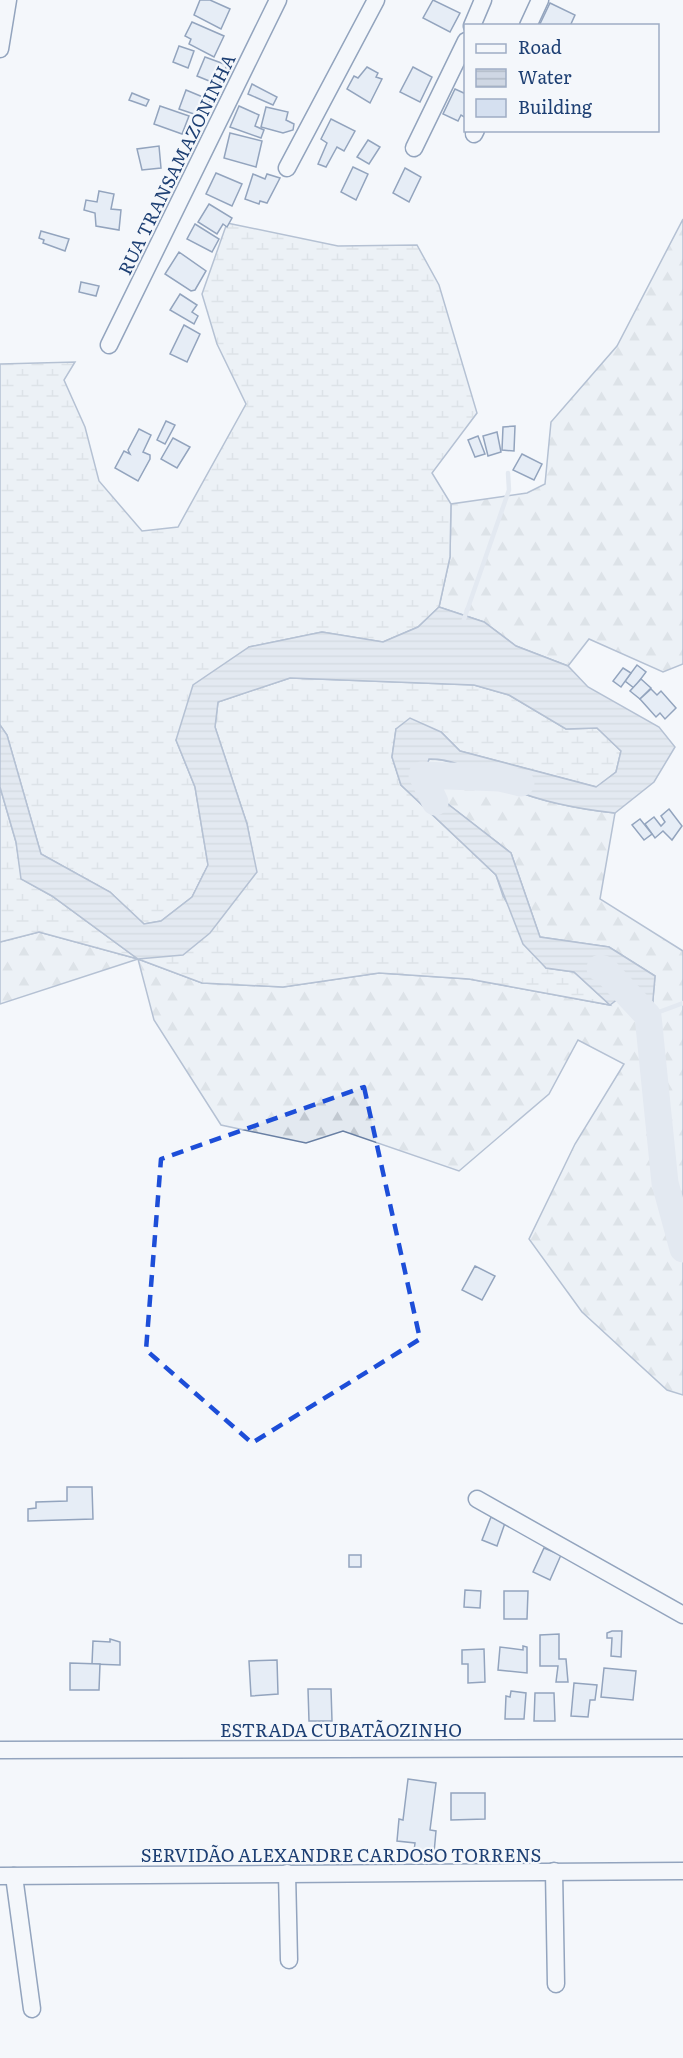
<svg xmlns="http://www.w3.org/2000/svg" width="683" height="2058" font-family="Literata,serif">
<defs>
<pattern id="forest-firs" width="22" height="20" patternUnits="userSpaceOnUse" patternTransform="scale(1.5)"><rect width="22" height="20" fill="#e3e9f0"/><path d="M5 1l3.5 6h-7zM16 11l3.5 6h-7z" fill="#c2c9d1"/></pattern>
<pattern id="wetland-marsh" width="20" height="14" patternUnits="userSpaceOnUse" patternTransform="scale(1.5)"><rect width="20" height="14" fill="#e3e9f0"/><path d="M1 5h8M5 5V1M11 12h8M15 12V8" fill="none" stroke="#c2c9d1"/></pattern>
<pattern id="water-rules" width="6" height="5" patternUnits="userSpaceOnUse" patternTransform="scale(1.5)"><rect width="6" height="5" fill="#cfd7e4"/><path d="M0 2.5h6" fill="none" stroke="#b1bac7"/></pattern>
</defs>
<rect width="100%" height="100%" fill="#f4f7fb"/>
<g fill="url(#forest-firs)" stroke="#687fa3" stroke-width="1.5">
<path d="M 683,219 L 683,664 L 663,672 L 589,639 L 568,666 L 516,646 L 484,622 L 439,607 L 450,557 L 451,504 L 527,493 L 545,484 L 551,422 L 617,346 Z"/>
<path d="M 429,759 C 459,759 484,778 511,789 C 545,803 578,809 615,813 L 600,899 L 683,951 L 683,1395 L 667,1390 L 582,1312 L 529,1239 L 575,1144 L 624,1064 L 578,1040 L 549,1094 L 459,1171 L 343,1131 L 306,1143 L 221,1125 L 154,1020 L 138,959 L 0,1004 L 0,942 L 39,932 L 138,959 L 202,983 L 283,987 L 379,973 L 469,979 L 609,1005 L 632,988 L 650,1033 L 655,976 L 609,947 L 540,937 L 511,853 L 444,801 L 426,768 Z"/>
</g>
<g fill="url(#wetland-marsh)" stroke="#687fa3" stroke-width="1.5">
<path d="M 227,223 L 338,246 L 417,245 L 439,285 L 477,413 L 432,473 L 451,504 L 450,557 L 439,607 L 418,627 L 383,642 L 322,632 L 249,647 L 176,740 L 195,787 L 208,865 L 192,897 L 161,921 L 144,924 L 110,892 L 41,854 L 7,735 L 0,725 L 0,364 L 75,362 L 64,380 L 85,427 L 99,481 L 142,531 L 178,527 L 246,404 L 217,344 L 202,294 Z"/>
<path d="M 290,678 L 474,685 L 509,695 L 566,729 L 597,728 L 621,751 L 616,772 L 597,787 L 460,751 L 441,732 L 396,729 L 392,757 L 401,785 L 496,875 L 503,896 L 546,968 L 574,972 L 610,1005 L 469,979 L 379,973 L 283,987 L 202,983 L 138,959 L 39,932 L 0,942 L 0,787 L 16,842 L 22,879 L 52,896 L 138,959 L 256,872 L 247,824 L 215,727 L 218,702 Z"/>
</g>
<path fill="url(#water-rules)" stroke="#687fa3" stroke-width="1.5" d="M 439,607 L 484,622 L 516,646 L 568,666 L 588,687 L 659,727 L 675,747 L 654,782 L 615,813 C 578,809 545,803 511,789 C 484,778 459,758 429,759 L 426,768 L 444,801 L 511,853 L 540,937 L 609,947 L 655,976 L 650,1035 L 632,988 L 610,1005 L 574,972 L 546,968 L 523,944 L 496,875 L 401,785 L 392,757 L 396,729 L 410,718 L 441,732 L 460,751 L 596,787 L 616,772 L 621,751 L 597,728 L 566,729 L 509,695 L 474,685 L 290,678 L 218,702 L 215,727 L 247,824 L 257,872 L 210,933 L 183,955 L 138,959 L 52,896 L 21,879 L 16,842 L 0,787 L 0,725 L 7,735 L 41,854 L 110,892 L 144,924 L 161,921 L 192,897 L 208,865 L 195,787 L 176,740 L 193,685 L 249,647 L 322,632 L 383,642 L 418,627 Z"/>
<g fill="none" stroke-linecap="round" stroke-linejoin="round">
<g stroke="#cfd7e4" stroke-width="4.5">
<path d="M 463,622 L 509,490 L 508,473"/>
<path d="M 648,1016 L 683,1003"/>
</g>
<g stroke="#cfd7e4" stroke-width="27">
<path d="M 435,802 L 422,775 L 500,778 L 521,783"/>
<path d="M 600,968 L 604,969 L 648,1016 L 665,1183 L 683,1249"/>
</g>
</g>
<g fill="#d5e0f0" stroke="#1d3f73" stroke-width="1.5">
<path d="M 200,0 L 210,0 L 230,9 L 221,29 L 194,15 Z"/>
<path d="M 433,0 L 460,13 L 450,32 L 423,18 Z"/>
<path d="M 550,3 L 575,15 L 570,26 L 539,26 Z"/>
<path d="M 192,22 L 224,36 L 214,57 L 189,44 L 191,39 L 185,36 Z"/>
<path d="M 179,46 L 194,51 L 188,68 L 173,62 Z"/>
<path d="M 205,57 L 227,65 L 219,85 L 197,76 Z"/>
<path d="M 367,67 L 378,73 L 376,77 L 382,79 L 370,103 L 347,89 L 354,76 L 358,78 Z"/>
<path d="M 413,67 L 432,77 L 420,102 L 400,92 Z"/>
<path d="M 252,84 L 277,97 L 273,105 L 248,94 Z"/>
<path d="M 455,89 L 466,94 L 466,118 L 461,115 L 458,121 L 443,114 Z"/>
<path d="M 186,90 L 210,100 L 203,117 L 179,109 Z"/>
<path d="M 132,93 L 149,100 L 146,106 L 129,100 Z"/>
<path d="M 160,106 L 189,116 L 182,134 L 154,124 Z"/>
<path d="M 239,106 L 259,115 L 255,126 L 264,130 L 261,138 L 230,127 Z"/>
<path d="M 266,107 L 288,112 L 286,120 L 294,124 L 293,130 L 283,133 L 261,127 Z"/>
<path d="M 331,119 L 355,131 L 344,151 L 337,147 L 326,167 L 318,164 L 327,143 L 321,139 Z"/>
<path d="M 230,133 L 262,141 L 256,167 L 224,158 Z"/>
<path d="M 368,140 L 380,147 L 369,164 L 357,157 Z"/>
<path d="M 159,146 L 161,168 L 142,170 L 137,149 Z"/>
<path d="M 353,167 L 368,174 L 356,200 L 341,192 Z"/>
<path d="M 405,168 L 421,177 L 409,202 L 393,193 Z"/>
<path d="M 216,173 L 242,184 L 232,206 L 206,194 Z"/>
<path d="M 253,174 L 265,179 L 267,174 L 280,178 L 267,203 L 260,201 L 259,204 L 245,199 Z"/>
<path d="M 99,191 L 114,194 L 111,209 L 121,210 L 119,230 L 96,226 L 95,213 L 84,210 L 86,200 L 97,202 Z"/>
<path d="M 209,204 L 232,218 L 227,227 L 223,224 L 217,234 L 198,222 Z"/>
<path d="M 195,224 L 219,239 L 212,252 L 187,239 Z"/>
<path d="M 41,231 L 69,239 L 65,251 L 43,243 L 44,240 L 39,238 Z"/>
<path d="M 179,252 L 206,271 L 195,290 L 191,291 L 165,274 Z"/>
<path d="M 81,282 L 99,286 L 96,296 L 79,292 Z"/>
<path d="M 180,294 L 197,305 L 192,312 L 198,316 L 194,324 L 170,310 Z"/>
<path d="M 184,325 L 200,334 L 187,362 L 170,354 Z"/>
<path d="M 166,421 L 175,425 L 165,444 L 157,440 Z"/>
<path d="M 515,426 L 514,451 L 502,450 L 503,427 Z"/>
<path d="M 139,429 L 151,435 L 143,452 L 150,455 L 150,459 L 138,481 L 115,468 L 124,451 L 130,454 L 128,450 Z"/>
<path d="M 497,432 L 501,452 L 488,456 L 483,436 Z"/>
<path d="M 478,436 L 485,454 L 475,457 L 468,440 Z"/>
<path d="M 173,438 L 190,447 L 177,468 L 161,459 Z"/>
<path d="M 522,454 L 542,464 L 534,480 L 513,470 Z"/>
<path d="M 637,665 L 646,672 L 634,688 L 625,681 Z"/>
<path d="M 623,668 L 631,673 L 621,687 L 613,681 Z"/>
<path d="M 641,679 L 651,688 L 640,699 L 630,691 Z"/>
<path d="M 651,689 L 657,695 L 661,691 L 676,708 L 665,719 L 660,713 L 656,717 L 640,699 Z"/>
<path d="M 669,809 L 682,826 L 672,840 L 663,831 L 655,838 L 645,824 L 654,817 L 661,826 L 665,822 L 661,816 Z"/>
<path d="M 640,819 L 652,834 L 644,840 L 632,825 Z"/>
<path d="M 475,1266 L 495,1276 L 482,1300 L 462,1290 Z"/>
<path d="M 67,1487 L 92,1487 L 93,1519 L 28,1521 L 28,1509 L 36,1508 L 36,1502 L 67,1501 Z"/>
<path d="M 491,1517 L 505,1523 L 497,1546 L 482,1540 Z"/>
<path d="M 544,1548 L 561,1555 L 550,1580 L 533,1572 Z"/>
<rect x="349" y="1555" width="12" height="12"/>
<path d="M 465,1590 L 481,1591 L 480,1608 L 464,1607 Z"/>
<path d="M 504,1591 L 528,1591 L 527,1619 L 504,1619 Z"/>
<path d="M 612,1631 L 622,1631 L 621,1657 L 611,1656 L 612,1638 L 607,1638 L 607,1633 Z"/>
<path d="M 559,1634 L 559,1659 L 566,1659 L 568,1682 L 556,1682 L 558,1666 L 540,1666 L 540,1635 Z"/>
<path d="M 110,1639 L 120,1642 L 120,1665 L 92,1664 L 93,1641 L 110,1642 Z"/>
<path d="M 523,1646 L 527,1647 L 527,1673 L 498,1670 L 500,1647 L 523,1650 Z"/>
<path d="M 484,1649 L 485,1682 L 468,1683 L 468,1664 L 462,1664 L 462,1650 Z"/>
<path d="M 277,1660 L 278,1694 L 251,1696 L 249,1661 Z"/>
<path d="M 70,1663 L 100,1664 L 99,1690 L 70,1690 Z"/>
<path d="M 604,1668 L 636,1671 L 633,1700 L 601,1697 Z"/>
<path d="M 574,1683 L 597,1685 L 595,1700 L 590,1700 L 588,1717 L 571,1716 Z"/>
<path d="M 308,1689 L 331,1689 L 332,1721 L 309,1721 Z"/>
<path d="M 511,1691 L 526,1693 L 524,1719 L 505,1719 L 506,1696 L 510,1697 Z"/>
<path d="M 535,1693 L 554,1693 L 555,1721 L 534,1721 Z"/>
<path d="M 408,1779 L 436,1783 L 430,1830 L 436,1831 L 434,1853 L 414,1851 L 415,1843 L 397,1841 L 399,1819 L 403,1820 Z"/>
<path d="M 451,1793 L 485,1793 L 485,1819 L 451,1820 Z"/>
</g>
<g fill="none" stroke-linecap="round" stroke-linejoin="round">
<defs>
<g id="minor">
<path d="M 472,26 L 483,0"/>
<path d="M 528,26 L 540,0"/>
<path d="M 0,49 L 8,0"/>
<path d="M 474,134 L 476,130"/>
<path d="M 414,148 L 466,41"/>
<path d="M 287,168 L 376,0"/>
<path d="M 109,345 L 278,0"/>
<path d="M 477,1499 L 683,1615"/>
<path d="M 0,1750 L 683,1748"/>
<path d="M 554,1871 L 556,1984"/>
<path d="M 287,1873 L 289,1960"/>
<path d="M 0,1876 L 683,1871"/>
<path d="M 14,1876 L 32,2009"/>
</g>
</defs>
<use href="#minor" stroke="#1d3f73" stroke-width="19"/>
<use href="#minor" stroke="#f4f7fb" stroke-width="16"/>
</g>
<path d="M0 0H683V2058H0ZM 364,1087 L 420,1339 L 252,1443 L 146,1350 L 161,1159 Z" fill="#f4f7fb" fill-opacity=".55" fill-rule="evenodd"/>
<path fill="none" stroke="#1d4ed8" stroke-width="4.5" stroke-dasharray="12 8" stroke-linejoin="round" d="M 364,1087 L 420,1339 L 252,1443 L 146,1350 L 161,1159 Z"/>
<g text-anchor="middle" dominant-baseline="central" stroke-width="4.5" stroke-linejoin="round" paint-order="stroke">
<g font-size="18" fill="#1d3f73" stroke="#f4f7fb">
<text transform="translate(176 164) rotate(-64)">RUA TRANSAMAZONINHA</text>
<text x="341" y="1729">ESTRADA CUBATÃOZINHO</text>
<text x="341" y="1854">SERVIDÃO ALEXANDRE CARDOSO TORRENS</text>
</g>
</g>
<rect x="464" y="24" width="195" height="108" fill="#f4f7fb" stroke="#9eadc5" stroke-width="1.5"/>
<rect x="476" y="44" width="30" height="9" fill="#f4f7fb" stroke="#9eadc5" stroke-width="1.5"/>
<text x="518" y="54" font-size="18" fill="#1d3f73">Road</text>
<rect x="476" y="69" width="30" height="18" fill="url(#water-rules)" stroke="#9eadc5" stroke-width="1.5"/>
<text x="518" y="84" font-size="18" fill="#1d3f73">Water</text>
<rect x="476" y="99" width="30" height="18" fill="#d5e0f0" stroke="#9eadc5" stroke-width="1.5"/>
<text x="518" y="114" font-size="18" fill="#1d3f73">Building</text>
</svg>
